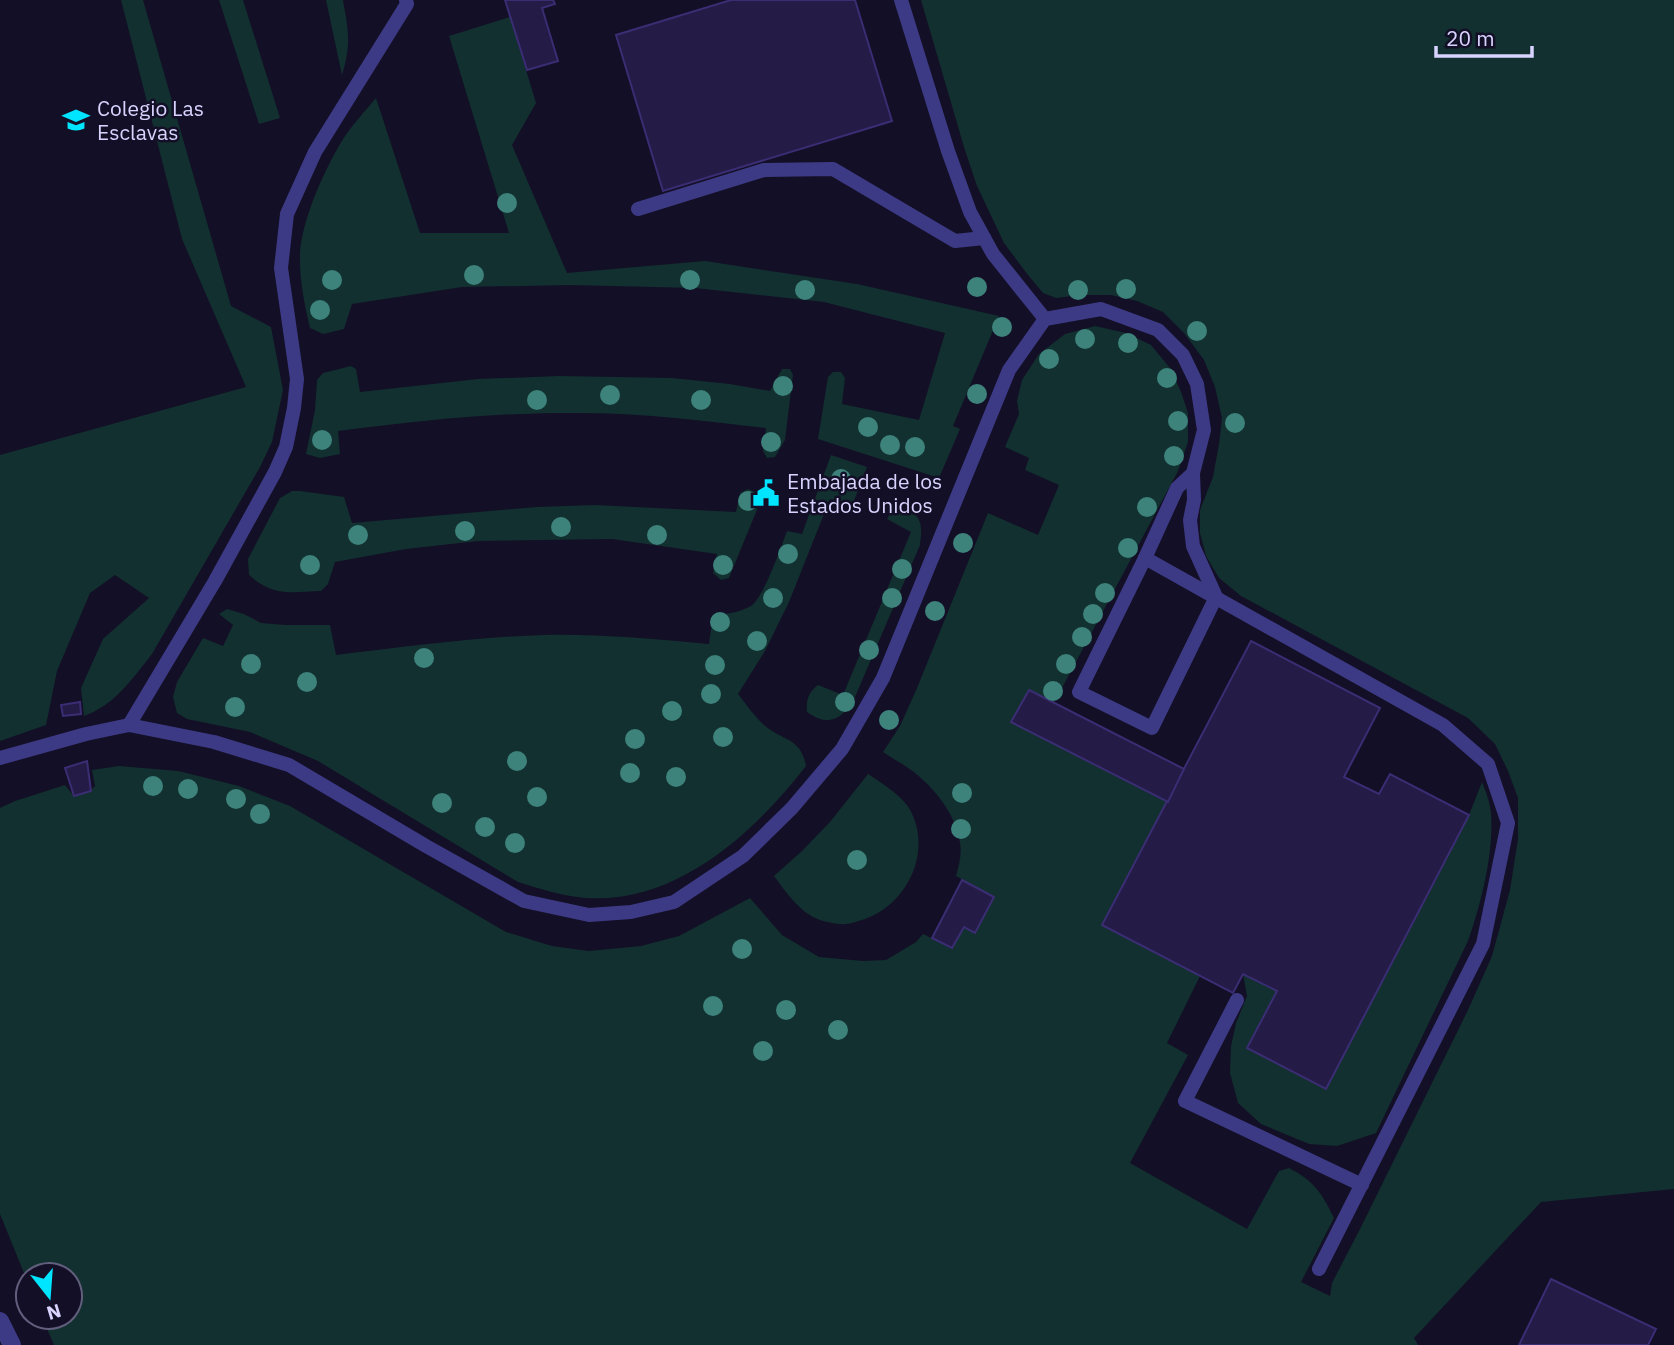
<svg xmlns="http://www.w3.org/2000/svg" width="1674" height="1345" font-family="'IBM Plex Sans',sans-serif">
<rect width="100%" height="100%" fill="#130f26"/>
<g fill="#12302f">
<path d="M 121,0 L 143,0 L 231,306 L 271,327 L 283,390 L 272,442 L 260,467 L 152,654 C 132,679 115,705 84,716 L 81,688 L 103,639 L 149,598 L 115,575 L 90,593 L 57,671 L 46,725 L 0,741 L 0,455 L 246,387 L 182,239 Z"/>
<path d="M 219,0 L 243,0 L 280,118 L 259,124 Z"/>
<path d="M 326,0 L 343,0 L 343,1 C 349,31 351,46 342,75 Z"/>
<path d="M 921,0 L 1674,0 L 1674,1189 L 1541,1202 L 1414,1338 L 1418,1345 L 54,1345 L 42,1317 L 70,1317 L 70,1275 L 28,1275 L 28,1283 L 0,1214 L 0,808 L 15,801 L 65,785 L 74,796 L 90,791 L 95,786 L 92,770 L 119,766 L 178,771 L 239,786 L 290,806 L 506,932 L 552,946 L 589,951 L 641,946 L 679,936 L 750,898 L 782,935 L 819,957 L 863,961 L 886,960 L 916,942 L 923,934 L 952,948 L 964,927 L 976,932 L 994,897 L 956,876 C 959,865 962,854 960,843 C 956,815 936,790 915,773 C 905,765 893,759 883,752 L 900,726 L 917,688 L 988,513 L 1038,535 L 1059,485 L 1025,470 L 1029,458 L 1005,447 L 1019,414 L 1017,401 L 1022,380 L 1039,354 L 1065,334 L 1095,326 L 1126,333 L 1151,345 L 1170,368 L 1181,392 L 1188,413 L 1188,442 L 1178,471 L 1054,703 L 1029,690 L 1011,722 L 1168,802 L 1102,925 L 1200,976 L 1167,1043 L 1188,1055 L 1130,1163 L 1247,1229 L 1279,1171 L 1289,1168 C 1314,1181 1322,1193 1334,1218 L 1301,1282 L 1330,1296 L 1332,1283 L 1361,1227 L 1468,1010 L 1492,956 L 1510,890 L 1518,839 L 1518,798 L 1508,771 L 1495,744 L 1468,718 L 1241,596 L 1219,578 L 1206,556 L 1200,533 L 1200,510 L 1213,477 L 1219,444 L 1222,418 L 1215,387 L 1204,360 L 1184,333 L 1163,312 L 1137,301 L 1111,295 L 1080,295 L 1056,298 L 1043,293 L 1028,275 L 1004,243 L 977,186 L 964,147 Z"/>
<path d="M 510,17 L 536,103 L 512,145 L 567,273 L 705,261 L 857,284 L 999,316 L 953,426 L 960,429 L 939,478 L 818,439 L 828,377 L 833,372 L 841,372 L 845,378 L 842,404 L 919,420 L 945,333 L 824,302 L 695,288 L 571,285 L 462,287 L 352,304 L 344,329 L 323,334 L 310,328 C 304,303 299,277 300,252 C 303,216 326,166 345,136 C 354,123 366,110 376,98 L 420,233 L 509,233 L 449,36 Z"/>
<path d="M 351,366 L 356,369 L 360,392 L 478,379 L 560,376 L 672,378 L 730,384 L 770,391 L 782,369 L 790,369 L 793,375 L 785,440 L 775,457 L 767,458 L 763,451 L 766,428 C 704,421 642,413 579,413 C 498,412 418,421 338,431 L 340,454 L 320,458 L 306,454 L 315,410 L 317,380 L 323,373 Z"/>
<path d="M 831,455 L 867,467 L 852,506 L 830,499 L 789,602 L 765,651 L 738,694 C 746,704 754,716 764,725 C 782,741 801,737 806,766 C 754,833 677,904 586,898 C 563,896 540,889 518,882 L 318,761 L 250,732 L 187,719 L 177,713 L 173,697 L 177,682 L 203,638 L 223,646 L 233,625 L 219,614 L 227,609 L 244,614 L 261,623 L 285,625 L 330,625 L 336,655 C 405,647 474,637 544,635 C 599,634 654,639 709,644 L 713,615 C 727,614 738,613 751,606 C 764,597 781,547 787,531 L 802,534 Z"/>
<path d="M 748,489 L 758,493 L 761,500 L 729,578 L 721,580 L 713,573 L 717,554 L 612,539 L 478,541 L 406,549 L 335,562 L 328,584 L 321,591 C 290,592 274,597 249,575 L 248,559 L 280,498 L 292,491 L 300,491 L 344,497 L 352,523 L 537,507 L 595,505 L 736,512 L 740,493 Z"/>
<path d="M 898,508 C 922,513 923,523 920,545 L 852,704 C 838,721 827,726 807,712 C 806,701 808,692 818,685 L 843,695 L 911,532 L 887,519 L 891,512 Z"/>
<path d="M 868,774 C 880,782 901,795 909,808 C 934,851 907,906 862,920 C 857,921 851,924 846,924 C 839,925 827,922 820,920 C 800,913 786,892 774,876 L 802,851 L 830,822 Z"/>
<path d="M 1482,782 C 1486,792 1490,802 1491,813 C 1494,853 1481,904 1468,941 L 1376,1133 L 1337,1146 L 1309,1144 L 1261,1124 L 1238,1103 L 1230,1073 L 1231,1046 L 1236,1023 L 1247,996 L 1243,974 L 1277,991 L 1247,1048 L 1326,1088 L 1469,815 Z"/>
</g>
<g fill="#241b47" stroke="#3b2d73" stroke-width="2">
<path d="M 505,0 L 553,0 L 555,4 L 542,8 L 558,61 L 527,70 Z"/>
<path d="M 731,0 L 855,0 L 892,121 L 663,191 L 616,35 Z"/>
<path d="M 1251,641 L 1380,708 L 1344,777 L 1379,794 L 1390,774 L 1469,815 L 1326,1089 L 1247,1048 L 1277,991 L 1243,974 L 1233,993 L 1102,925 Z"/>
<path d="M 1029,690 L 1184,769 L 1168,802 L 1011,722 Z"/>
<path d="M 80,702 L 81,714 L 63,716 L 61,705 Z"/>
<path d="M 87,761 L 91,791 L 74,796 L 65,768 Z"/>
<path d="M 962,880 L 994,897 L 975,933 L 964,927 L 952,948 L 932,938 Z"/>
<path d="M 1551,1279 L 1656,1329 L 1648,1345 L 1519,1345 Z"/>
</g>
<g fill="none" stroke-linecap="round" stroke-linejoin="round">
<g stroke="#3d3a85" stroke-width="14">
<path d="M 901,0 L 948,151 L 970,212 L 993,254 L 1045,319"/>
<path d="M 638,209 L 764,170 L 833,169 L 955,241 L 984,238"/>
<path d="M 1193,473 L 1177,488 L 1145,558 L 1443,725 L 1488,764 L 1508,823 L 1483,944 L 1319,1269"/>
<path d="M 129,725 L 215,581 L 275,472 L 286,447 L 294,408 L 297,379 L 281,268 L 287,214 L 315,152 L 407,4 L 406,0"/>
<path d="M 0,758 L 86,734 L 129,725 L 214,742 L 289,765 L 426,846 L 524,901 L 589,915 L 631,912 L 674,902 L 743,856 L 792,808 L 842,749 L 883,678 L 1009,370 L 1045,319 L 1101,309 L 1158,330 L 1183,355 L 1197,384 L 1204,430 L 1193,473 L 1194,500 L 1190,520 L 1193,546 L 1216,597 L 1152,728 L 1079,692 L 1145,558"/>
<path d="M 1237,1000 L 1185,1101 L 1362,1185"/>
</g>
<path stroke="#3d3a85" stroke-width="18" d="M 0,1321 L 12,1345"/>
</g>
<g fill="#3d827b">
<circle cx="507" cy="203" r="10"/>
<circle cx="474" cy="275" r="10"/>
<circle cx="332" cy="280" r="10"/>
<circle cx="690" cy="280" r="10"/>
<circle cx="977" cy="287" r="10"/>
<circle cx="1126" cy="289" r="10"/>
<circle cx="805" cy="290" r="10"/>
<circle cx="1078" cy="290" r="10"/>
<circle cx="320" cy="310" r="10"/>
<circle cx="1002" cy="327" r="10"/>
<circle cx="1197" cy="331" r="10"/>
<circle cx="1085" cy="339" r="10"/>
<circle cx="1128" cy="343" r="10"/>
<circle cx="1049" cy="359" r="10"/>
<circle cx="1167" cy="378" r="10"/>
<circle cx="783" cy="386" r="10"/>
<circle cx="977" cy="394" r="10"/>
<circle cx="610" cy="395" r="10"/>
<circle cx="537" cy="400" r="10"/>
<circle cx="701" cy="400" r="10"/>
<circle cx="1178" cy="421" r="10"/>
<circle cx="1235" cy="423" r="10"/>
<circle cx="868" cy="427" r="10"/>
<circle cx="322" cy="440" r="10"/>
<circle cx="771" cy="442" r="10"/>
<circle cx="890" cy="445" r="10"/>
<circle cx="915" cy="447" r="10"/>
<circle cx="1174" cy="456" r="10"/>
<circle cx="841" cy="479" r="10"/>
<circle cx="748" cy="501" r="10"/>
<circle cx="1147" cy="507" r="10"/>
<circle cx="561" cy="527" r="10"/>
<circle cx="465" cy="531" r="10"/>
<circle cx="358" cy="535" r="10"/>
<circle cx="657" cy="535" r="10"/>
<circle cx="963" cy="543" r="10"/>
<circle cx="1128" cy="548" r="10"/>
<circle cx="788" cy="554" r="10"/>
<circle cx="310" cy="565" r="10"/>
<circle cx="723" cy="565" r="10"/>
<circle cx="902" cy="569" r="10"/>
<circle cx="1105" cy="593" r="10"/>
<circle cx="773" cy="598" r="10"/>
<circle cx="892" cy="598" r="10"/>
<circle cx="935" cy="611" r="10"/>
<circle cx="1093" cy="614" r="10"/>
<circle cx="720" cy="622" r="10"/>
<circle cx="1082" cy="637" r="10"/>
<circle cx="757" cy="641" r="10"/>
<circle cx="869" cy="650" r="10"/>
<circle cx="424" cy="658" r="10"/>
<circle cx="251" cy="664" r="10"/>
<circle cx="1066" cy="664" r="10"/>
<circle cx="715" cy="665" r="10"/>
<circle cx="307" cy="682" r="10"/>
<circle cx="1053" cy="691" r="10"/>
<circle cx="711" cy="694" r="10"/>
<circle cx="845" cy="702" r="10"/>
<circle cx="235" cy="707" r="10"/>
<circle cx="672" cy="711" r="10"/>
<circle cx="889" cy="720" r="10"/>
<circle cx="723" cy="737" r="10"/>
<circle cx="635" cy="739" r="10"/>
<circle cx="517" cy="761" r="10"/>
<circle cx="630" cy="773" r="10"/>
<circle cx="676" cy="777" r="10"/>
<circle cx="153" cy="786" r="10"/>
<circle cx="188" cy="789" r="10"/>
<circle cx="962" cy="793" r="10"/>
<circle cx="537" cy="797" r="10"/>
<circle cx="236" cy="799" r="10"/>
<circle cx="442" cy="803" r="10"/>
<circle cx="260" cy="814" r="10"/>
<circle cx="485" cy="827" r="10"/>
<circle cx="961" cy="829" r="10"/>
<circle cx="515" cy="843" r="10"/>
<circle cx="857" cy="860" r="10"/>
<circle cx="742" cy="949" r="10"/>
<circle cx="713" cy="1006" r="10"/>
<circle cx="786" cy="1010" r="10"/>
<circle cx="838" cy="1030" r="10"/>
<circle cx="763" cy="1051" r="10"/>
</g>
<defs>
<symbol id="school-bare" viewBox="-9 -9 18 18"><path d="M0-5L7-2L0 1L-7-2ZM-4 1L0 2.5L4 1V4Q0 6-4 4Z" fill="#00e5ff" stroke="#130f26" stroke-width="2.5" paint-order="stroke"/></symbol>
<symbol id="civic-bare" viewBox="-9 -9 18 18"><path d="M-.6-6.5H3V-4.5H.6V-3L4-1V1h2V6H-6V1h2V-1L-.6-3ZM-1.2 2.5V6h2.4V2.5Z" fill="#00e5ff" stroke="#130f26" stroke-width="2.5" paint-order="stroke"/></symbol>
</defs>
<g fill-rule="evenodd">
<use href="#school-bare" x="57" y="101" width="38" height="38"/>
<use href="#civic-bare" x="747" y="474" width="38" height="38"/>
</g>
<g text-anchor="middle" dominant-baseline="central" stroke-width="5" stroke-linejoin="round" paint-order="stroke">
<g font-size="21" fill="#d9d4ff" stroke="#130f26" text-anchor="start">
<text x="97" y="108">Colegio Las<tspan x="97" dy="24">Esclavas</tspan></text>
<text x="787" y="481">Embajada de los<tspan x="787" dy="24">Estados Unidos</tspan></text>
</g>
</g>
<g transform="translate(49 1296) rotate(163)"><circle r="33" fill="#130f26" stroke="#625e7d" stroke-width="2"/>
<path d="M0-5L12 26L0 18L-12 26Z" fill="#00e5ff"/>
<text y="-10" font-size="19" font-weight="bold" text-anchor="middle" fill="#d9d4ff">N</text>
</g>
<path d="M1436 46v10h96v-10" fill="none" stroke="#d9d4ff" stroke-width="3.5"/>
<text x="1446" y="46" font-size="21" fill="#d9d4ff" stroke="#130f26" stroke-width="5" paint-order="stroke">20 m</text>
</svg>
